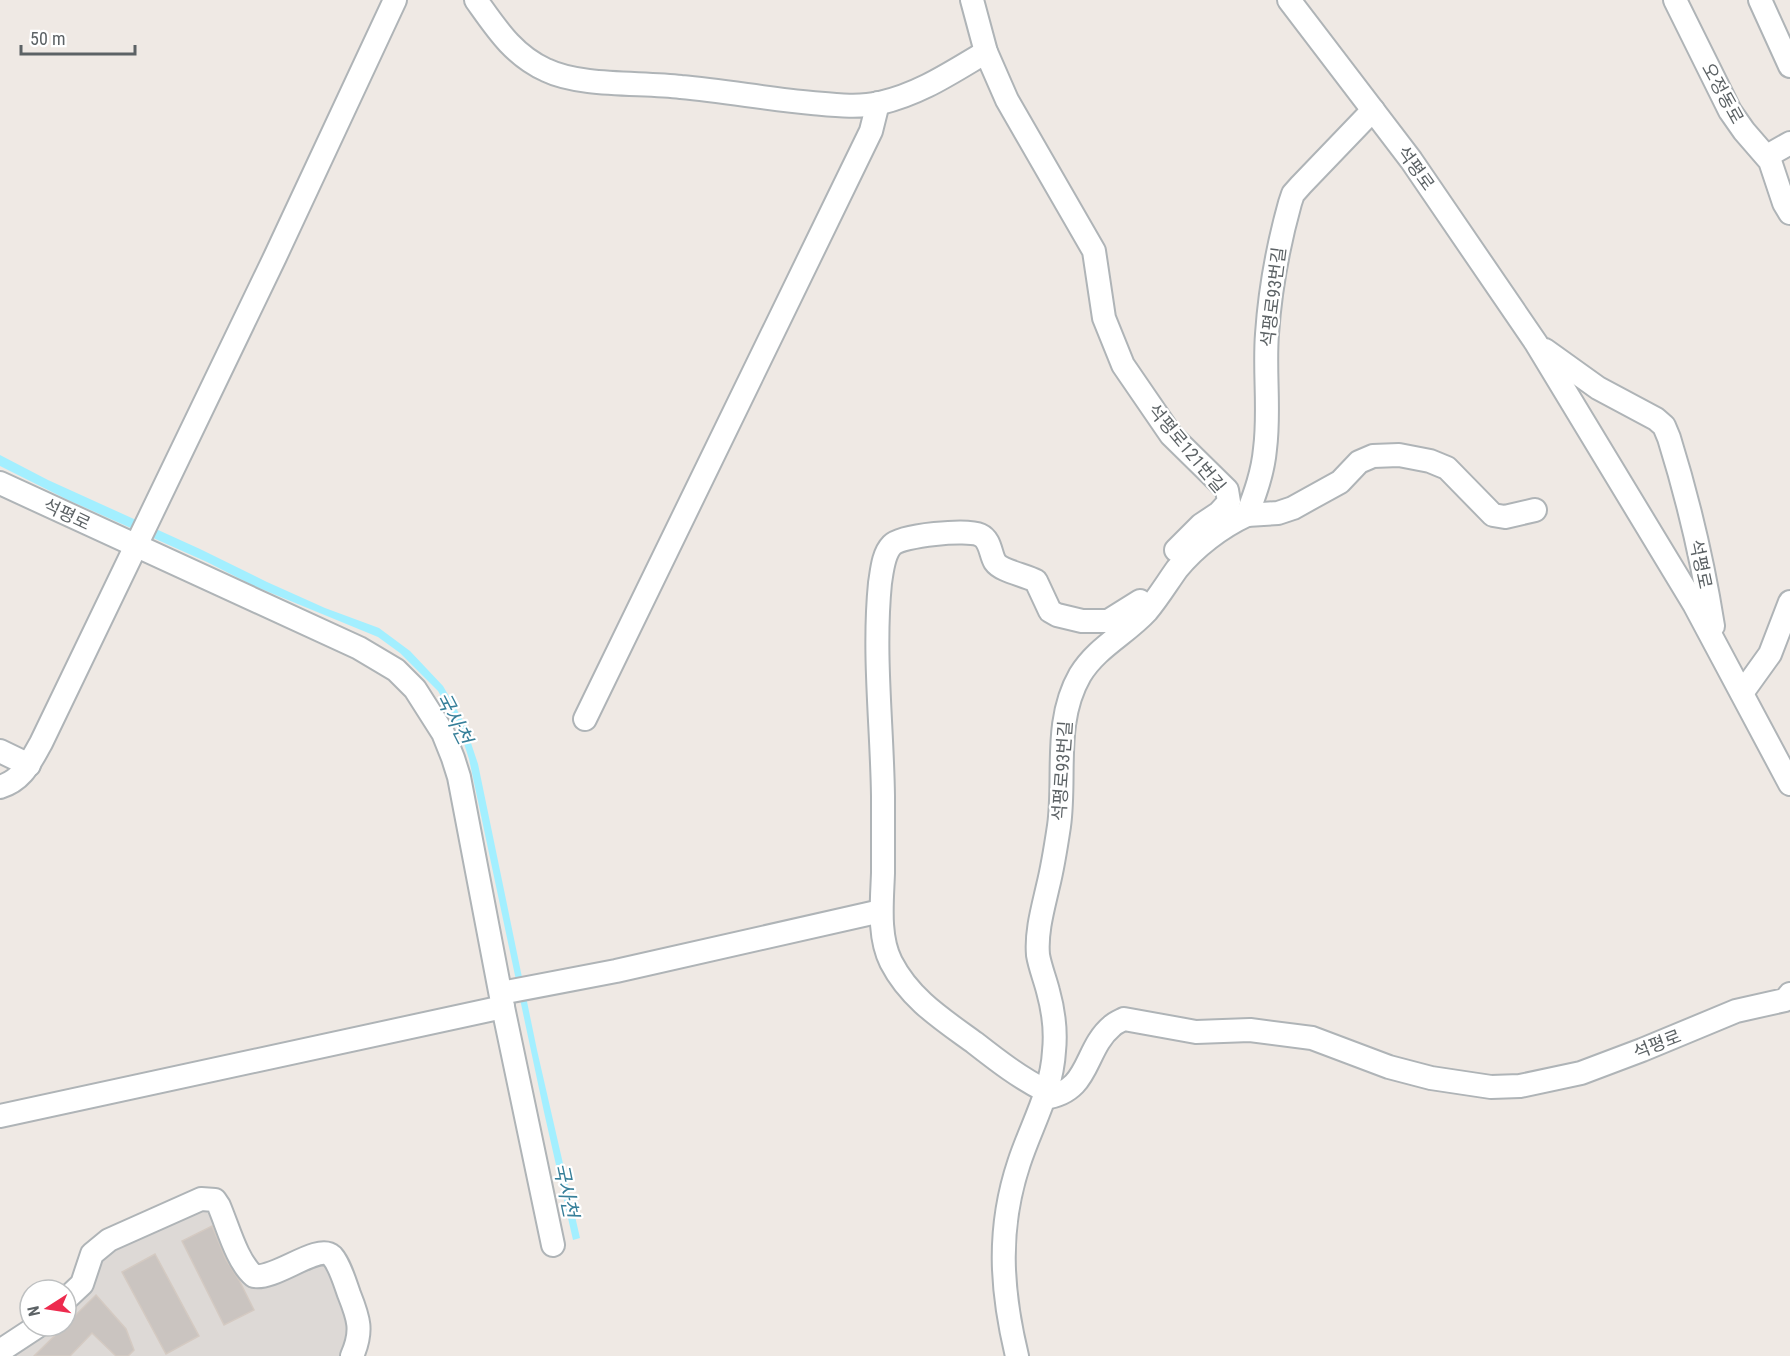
<svg xmlns="http://www.w3.org/2000/svg" width="1790" height="1356" font-family="'Roboto Condensed','Noto Sans KR',sans-serif">
<rect width="100%" height="100%" fill="#efe9e4"/>
<path fill="#ddd9d6" d="M 205,1202 L 243,1271 L 324,1257 L 351,1314 L 346,1356 L 13,1356 L 50,1326 L 66,1326 L 66,1310 L 103,1253 Z"/>
<path fill="#a3efff" d="M 0,455 L 48,480 L 200,549 L 267,582 L 325,608 L 379,628 L 410,651 L 443,686 L 464,722 L 478,764 L 537,1050 L 580,1238 L 573,1240 L 544,1112 L 469,759 L 459,728 L 438,691 L 400,653 L 378,637 L 254,586 L 207,562 L 68,500 L 0,466 Z"/>
<g fill="#cac4c0" stroke="#d4cac2" stroke-width="1.5">
<path d="M 212,1226 L 226,1260 L 239,1280 L 254,1310 L 224,1325 L 182,1241 Z"/>
<path d="M 155,1254 L 199,1336 L 166,1354 L 122,1272 Z"/>
<path d="M 96,1295 L 126,1329 L 134,1350 L 128,1356 L 116,1356 L 92,1333 L 70,1356 L 34,1356 Z"/>
</g>
<g fill="none" stroke-linecap="round" stroke-linejoin="round">
<defs>
<g id="minor">
<path d="M 476,0 C 496,28 513,55 546,70 C 581,87 641,82 681,87 C 725,91 768,99 812,103 C 834,105 859,108 880,103 C 920,94 952,72 986,52"/>
<path d="M 972,0 L 986,52 L 1007,100 L 1094,251 L 1104,318 L 1123,365 L 1171,435 L 1227,490 L 1229,502 L 1219,513 L 1201,525 L 1176,550"/>
<path d="M 1289,0 L 1411,160 L 1536,343 L 1694,604 L 1790,784"/>
<path d="M 1675,0 L 1730,111 L 1744,131 L 1770,161 L 1784,203 L 1790,213"/>
<path d="M 1760,0 L 1790,66"/>
<path d="M 1767,156 L 1790,143"/>
<path d="M 1545,350 L 1598,388 L 1656,419 L 1664,426 L 1669,438 C 1688,499 1703,563 1713,626"/>
<path d="M 0,483 L 359,648 L 396,670 L 415,689 L 443,733 L 453,758 L 459,777 L 503,1007 L 553,1245"/>
<path d="M 1247,515 L 1278,513 L 1293,508 L 1340,482 L 1359,462 L 1373,456 L 1399,455 L 1430,461 L 1447,468 L 1493,515 L 1505,517 L 1535,510"/>
<path d="M 1742,693 L 1770,654 L 1790,602"/>
<path d="M 585,719 L 871,131 L 878,103"/>
<path d="M 0,751 L 29,765"/>
<path d="M 0,787 C 23,780 30,762 41,743 L 275,257 L 395,0"/>
<path d="M 501,993 L 616,971 L 881,911"/>
<path d="M 1046,1091 C 1020,1078 998,1061 975,1043 C 942,1019 910,999 891,962 C 878,936 882,902 883,873 C 883,847 883,822 883,796 C 882,725 873,654 880,583 C 882,571 883,554 892,545 C 902,535 967,529 980,535 C 991,540 990,554 995,562 C 1001,571 1025,575 1036,581 L 1050,611 L 1057,615 L 1082,621 L 1108,621 L 1140,601"/>
<path d="M 1044,1098 C 1091,1092 1083,1050 1112,1026 C 1115,1023 1120,1021 1124,1019 L 1196,1032 L 1250,1030 L 1312,1038 L 1389,1067 L 1431,1078 L 1491,1087 L 1520,1086 L 1581,1073 L 1642,1050 L 1736,1011 L 1785,1000 L 1790,994"/>
<path d="M 0,1116 L 503,1007"/>
<path d="M 66,1299 L 82,1284 L 92,1254 L 109,1240 L 201,1199 L 215,1200 L 219,1206 C 228,1227 237,1262 254,1276 C 275,1280 318,1243 332,1256 C 340,1265 345,1283 349,1294 C 359,1319 363,1331 352,1356"/>
<path d="M 0,1351 L 38,1326"/>
<path d="M 1017,1356 C 1001,1290 997,1229 1019,1163 C 1031,1126 1052,1091 1054,1051 C 1056,1032 1053,1009 1048,991 C 1045,979 1040,967 1038,955 C 1036,932 1043,908 1048,886 C 1053,866 1056,846 1059,826 C 1066,776 1053,722 1080,675 C 1097,647 1126,634 1147,611 C 1158,598 1167,583 1177,569 C 1195,547 1221,527 1247,515 C 1255,494 1263,472 1265,449 C 1270,411 1264,372 1267,334 C 1270,290 1278,246 1290,203 L 1293,194 L 1301,185 L 1373,110"/>
</g>
</defs>
<use href="#minor" stroke="#afb4b7" stroke-width="26"/>
<use href="#minor" stroke="#fff" stroke-width="22"/>
</g>
<g text-anchor="middle" dominant-baseline="central" stroke-width="4.5" stroke-linejoin="round" paint-order="stroke">
<g font-size="18" fill="#5c6265" stroke="#fff">
<text transform="translate(1723 93) rotate(61)">오정동로</text>
<text transform="translate(1416 168) rotate(54)">석평로</text>
<text transform="translate(1273 297) rotate(-83)">석평로93번길</text>
<text transform="translate(1187 448) rotate(50)">석평로121번길</text>
<text transform="translate(67 514) rotate(25)">석평로</text>
<text transform="translate(1701 564) rotate(78)">석평로</text>
<text transform="translate(1062 771) rotate(-86)">석평로93번길</text>
<text transform="translate(1657 1044) rotate(-21)">석평로</text>
</g>
<g font-size="20" font-style="italic" fill="#367f99" stroke="#fff">
<text transform="translate(454 718) rotate(63)">국사천</text>
<text transform="translate(566 1190) rotate(78)">국사천</text>
</g>
</g>
<g transform="translate(48 1308) rotate(258)"><circle r="28" fill="#ffffff" stroke="#bec0c1" stroke-width="1.5"/>
<path d="M0-4.5L10 22L0 15L-10 22Z" fill="#ed2b4e"/>
<text y="-9" font-size="16" font-weight="bold" text-anchor="middle" fill="#5c6265">N</text>
</g>
<path d="M21 45v9h114v-9" fill="none" stroke="#5c6265" stroke-width="3"/>
<text x="30" y="45" font-size="18" fill="#5c6265" stroke="#ffffff" stroke-width="4.5" paint-order="stroke">50 m</text>
</svg>
